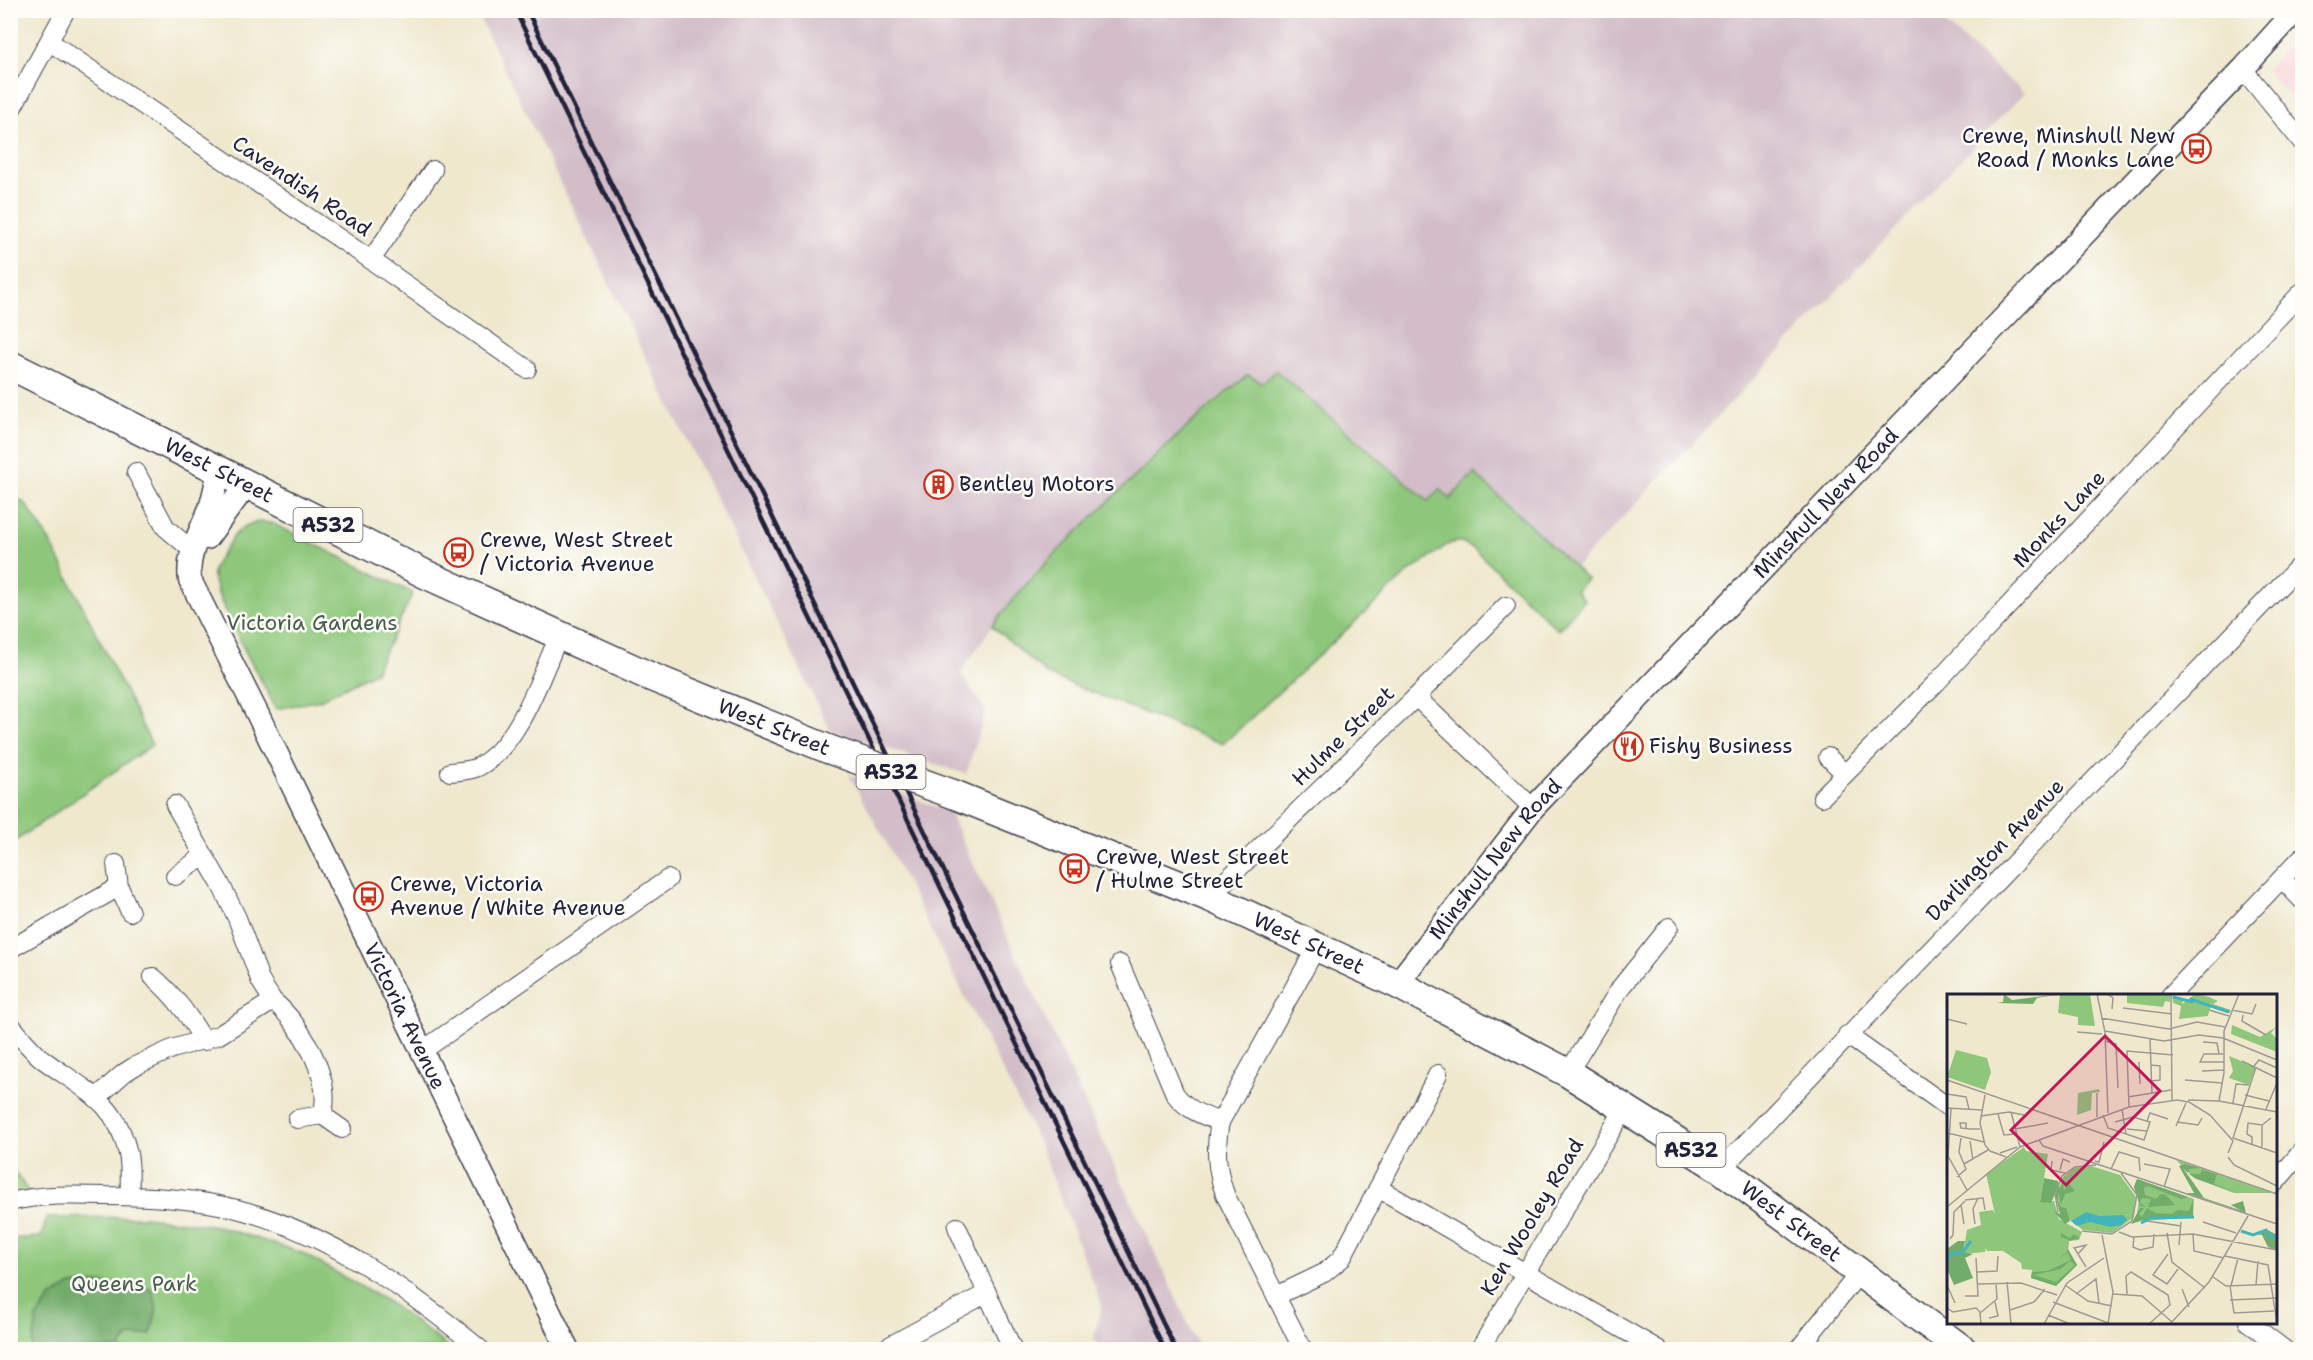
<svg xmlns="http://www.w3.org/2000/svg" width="2313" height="1360" font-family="'Shantell Sans',sans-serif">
<rect width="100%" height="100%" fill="#fdfcf7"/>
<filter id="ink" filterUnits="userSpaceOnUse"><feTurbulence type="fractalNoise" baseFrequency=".0167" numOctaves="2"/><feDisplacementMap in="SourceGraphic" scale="12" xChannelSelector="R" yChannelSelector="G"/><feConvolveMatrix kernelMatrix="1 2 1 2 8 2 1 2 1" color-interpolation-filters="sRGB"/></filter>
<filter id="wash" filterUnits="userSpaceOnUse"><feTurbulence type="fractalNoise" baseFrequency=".008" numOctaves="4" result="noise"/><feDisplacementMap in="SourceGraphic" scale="24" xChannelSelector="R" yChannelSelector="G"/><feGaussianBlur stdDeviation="1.35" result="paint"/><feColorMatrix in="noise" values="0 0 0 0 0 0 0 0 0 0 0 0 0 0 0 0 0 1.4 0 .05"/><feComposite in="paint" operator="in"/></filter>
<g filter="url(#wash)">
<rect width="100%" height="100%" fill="#efe8cd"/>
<path fill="#f7cfd4" d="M 2302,29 L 2302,86 L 2288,96 L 2266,70 Z"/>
<g fill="#d2bdc8">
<path d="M 476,11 L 1947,11 L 1941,20 L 2024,93 L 1575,568 L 1475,474 L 1450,499 L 1428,502 L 1276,372 L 1263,383 L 1247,375 L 1215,400 L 1052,555 L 1016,595 L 992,626 L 961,673 L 986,711 L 966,774 L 830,730 L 636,338 Z"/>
<path d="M 849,775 L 878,784 L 949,812 L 1200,1349 L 1099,1349 L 1094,1337 L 1102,1305 L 1039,1143 L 887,844 Z"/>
</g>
<g fill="#8ec77b" stroke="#58745b" stroke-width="1.5">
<path d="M 1276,371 L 1428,501 L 1440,489 L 1450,499 L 1474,473 L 1587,579 L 1576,591 L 1585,600 L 1558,630 L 1474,549 L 1462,542 L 1454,542 L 1447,545 L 1409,572 L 1223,744 L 1048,675 L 992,626 C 1031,574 1078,531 1125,486 C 1165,448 1204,409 1248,375 L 1263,383 Z"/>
<path d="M 11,495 L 26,504 L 52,545 L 152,745 L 11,844 Z"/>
<path d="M 261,522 L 272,523 L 413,593 L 375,672 L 320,700 L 276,709 C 265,686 209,591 213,571 C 215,562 224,552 229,543 C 237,530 245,523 261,522 Z"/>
<path d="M 11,1167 L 33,1198 L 11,1201 Z"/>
<path d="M 145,1217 L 217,1226 L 300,1252 L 388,1302 L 451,1349 L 11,1350 L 11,1239 L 41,1237 L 47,1218 Z"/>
</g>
<path fill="#72ac6b" stroke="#4a6753" stroke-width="1.5" d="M 100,1283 L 152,1289 L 157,1308 L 151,1334 L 128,1337 L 120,1349 L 32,1349 L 37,1317 L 50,1298 L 71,1285 Z"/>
</g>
<g filter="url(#ink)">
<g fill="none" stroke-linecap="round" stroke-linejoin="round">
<defs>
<g id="minor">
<path d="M 50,42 L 371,260 L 527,369"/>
<path d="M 2243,69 L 2302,142"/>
<path d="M 10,112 L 66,10"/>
<path d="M 371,260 L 433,170"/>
<path d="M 136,472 L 166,528 L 193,551"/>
<path d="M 1416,697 L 1533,808"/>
<path d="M 1828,757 L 1845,774"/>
<path d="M 450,772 C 459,771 470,771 478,767 C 520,744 540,677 559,636"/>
<path d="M 1822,797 L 1936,683 L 2302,292"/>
<path d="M 175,805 L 220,883 L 237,918 L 261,982 L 273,1001"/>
<path d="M 116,864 L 119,887 L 130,912"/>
<path d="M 175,876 L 204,856"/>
<path d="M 2282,879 L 2302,900"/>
<path d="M 1209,897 L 1416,697 L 1506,606"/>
<path d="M 10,949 L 119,887"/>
<path d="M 1120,964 L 1175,1094 C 1187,1110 1202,1115 1220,1122"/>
<path d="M 153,977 C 175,996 189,1016 204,1041"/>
<path d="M 2170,996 L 2302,857"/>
<path d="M 10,1024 C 21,1037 31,1051 45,1061 C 83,1089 117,1101 128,1154 C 131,1167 129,1182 130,1196"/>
<path d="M 1847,1035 L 1948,1107"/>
<path d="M 422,1051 L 668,879"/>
<path d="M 1568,1073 L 1621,987 L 1669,927"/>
<path d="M 96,1098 L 124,1073 L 135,1066 L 172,1049 L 219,1035 L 273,1001 C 300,1022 334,1081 322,1115"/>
<path d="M 297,1119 L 322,1115 L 342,1129"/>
<path d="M 1721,1169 L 2302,563"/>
<path d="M 2276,1182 L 2302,1151"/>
<path d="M 1378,1188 L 1659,1350"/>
<path d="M 10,1202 C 41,1194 75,1195 106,1196 C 150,1196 194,1198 237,1209 C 329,1233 409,1290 481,1350"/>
<path d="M 957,1227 L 1013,1350"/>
<path d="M 1276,1296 L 1324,1273 L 1341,1259 L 1438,1074"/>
<path d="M 2248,1322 L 2285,1350"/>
<path d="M 882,1350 L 987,1293"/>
<path d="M 1303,1350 L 1225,1194 C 1216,1169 1215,1148 1220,1122 L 1316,948"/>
<path d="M 1479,1350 L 1625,1108"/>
<path d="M 1798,1350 L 1860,1272"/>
</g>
<g id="tertiary">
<path id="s1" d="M 219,471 C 216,483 214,496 210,508 C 201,531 186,555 190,580 L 258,715 L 568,1350"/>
<path d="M 207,538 L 247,484"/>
<path id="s2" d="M 1397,984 L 1533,808 L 2243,69 L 2296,10"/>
</g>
<g id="primary">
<path id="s3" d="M 10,365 L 425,574 L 649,676 L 828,749"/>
<path id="s4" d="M 953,794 L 1209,897 L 1397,984 L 1568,1073 L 1721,1169 L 1963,1350"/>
</g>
</defs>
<use href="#minor" stroke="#414051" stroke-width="20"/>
<use href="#tertiary" stroke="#414051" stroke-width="25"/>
<use href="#primary" stroke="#414051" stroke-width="31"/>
<use href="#minor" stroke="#fff" stroke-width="18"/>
<use href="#tertiary" stroke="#fff" stroke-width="22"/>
<use href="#primary" stroke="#fff" stroke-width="28"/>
<g stroke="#22223b" stroke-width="4.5">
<path d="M 515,10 L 1165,1350"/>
<path d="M 527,10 L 1176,1350"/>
</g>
<defs>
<path id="primary-bridge" d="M 828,749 L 953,794"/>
</defs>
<use href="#primary-bridge" stroke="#414051" stroke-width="31" stroke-linecap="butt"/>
<use href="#primary-bridge" stroke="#fff" stroke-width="28"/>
</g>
</g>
<defs>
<symbol id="bus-ring" viewBox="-11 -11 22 22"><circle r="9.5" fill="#fdfcf7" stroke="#c8321e" stroke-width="1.5"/><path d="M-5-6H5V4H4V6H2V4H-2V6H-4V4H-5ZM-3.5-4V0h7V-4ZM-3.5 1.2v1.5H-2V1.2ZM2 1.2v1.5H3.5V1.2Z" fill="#c8321e"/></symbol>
<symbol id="building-ring" viewBox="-11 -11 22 22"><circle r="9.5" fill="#fdfcf7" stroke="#c8321e" stroke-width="1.5"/><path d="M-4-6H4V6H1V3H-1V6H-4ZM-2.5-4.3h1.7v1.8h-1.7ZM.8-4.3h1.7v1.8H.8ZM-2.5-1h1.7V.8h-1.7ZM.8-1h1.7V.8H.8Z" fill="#c8321e"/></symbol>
<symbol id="restaurant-ring" viewBox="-11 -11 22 22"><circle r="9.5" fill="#fdfcf7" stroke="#c8321e" stroke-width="1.5"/><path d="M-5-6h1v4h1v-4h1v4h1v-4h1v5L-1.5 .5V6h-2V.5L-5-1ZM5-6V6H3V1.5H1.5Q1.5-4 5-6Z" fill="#c8321e"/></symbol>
</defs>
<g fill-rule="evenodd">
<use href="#bus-ring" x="2180" y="132" width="33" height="33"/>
<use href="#building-ring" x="922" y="468" width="33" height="33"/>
<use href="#bus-ring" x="442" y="536" width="33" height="33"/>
<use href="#restaurant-ring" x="1612" y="730" width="33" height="33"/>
<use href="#bus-ring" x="1058" y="852" width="33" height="33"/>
<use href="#bus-ring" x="352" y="880" width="33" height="33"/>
</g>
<g text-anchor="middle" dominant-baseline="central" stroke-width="5" stroke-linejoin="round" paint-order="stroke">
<g fill="#fdfcf7" stroke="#646373" stroke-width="1.5">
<rect x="293.5" y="508" width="69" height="34" rx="4.5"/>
<rect x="856.5" y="755" width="69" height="34" rx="4.5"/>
<rect x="1656.5" y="1133" width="69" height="34" rx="4.5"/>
</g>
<g font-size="20" font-weight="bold" fill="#22223b">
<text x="328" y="525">A532</text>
<text x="891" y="772">A532</text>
<text x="1691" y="1150">A532</text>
</g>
<g font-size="21" fill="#22223b" stroke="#fdfcf7" text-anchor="start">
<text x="2175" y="136" text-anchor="end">Crewe, Minshull New<tspan x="2175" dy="24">Road / Monks Lane</tspan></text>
<text x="959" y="484">Bentley Motors</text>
<text x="480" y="540">Crewe, West Street<tspan x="480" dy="24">/ Victoria Avenue</tspan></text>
<text x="1649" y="746">Fishy Business</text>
<text x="1096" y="857">Crewe, West Street<tspan x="1096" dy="24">/ Hulme Street</tspan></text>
<text x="390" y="884">Crewe, Victoria<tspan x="390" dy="24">Avenue / White Avenue</tspan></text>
</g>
<g font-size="21" fill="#22223b" stroke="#fdfcf7">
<text transform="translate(302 186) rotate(34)">Cavendish Road</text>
<text stroke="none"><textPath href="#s3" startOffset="234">West Street</textPath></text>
<text stroke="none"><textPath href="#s2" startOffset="645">Minshull New Road</textPath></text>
<text transform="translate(2059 519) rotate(-47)">Monks Lane</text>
<text transform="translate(774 727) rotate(22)">West Street</text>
<text transform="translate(1343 736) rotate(-44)">Hulme Street</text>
<text transform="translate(1995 850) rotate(-46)">Darlington Avenue</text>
<text stroke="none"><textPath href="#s2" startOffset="159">Minshull New Road</textPath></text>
<text stroke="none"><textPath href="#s4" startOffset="386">West Street</textPath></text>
<text stroke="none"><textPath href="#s1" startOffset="600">Victoria Avenue</textPath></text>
<text transform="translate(1532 1217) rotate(-59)">Ken Wooley Road</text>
<text stroke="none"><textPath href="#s4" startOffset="944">West Street</textPath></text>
</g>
<g font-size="21" fill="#485c51" stroke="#fdfcf7">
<text x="312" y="623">Victoria Gardens</text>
<text x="134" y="1284">Queens Park</text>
</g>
</g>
<g transform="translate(1947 994)">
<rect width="330" height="330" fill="#efe8cd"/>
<path d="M 113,0 L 143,0 L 148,32 L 131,31 L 131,23 L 111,19 ZM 180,0 L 223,0 L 223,8 L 218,7 L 216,13 L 180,9 ZM 225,0 L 227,5 L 236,6 L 235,10 L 248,0 L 262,3 L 271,7 L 266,10 L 284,16 L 283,19 L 264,10 L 261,22 L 232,25 L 234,12 L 226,9 ZM 285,31 L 313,43 L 329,33 L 324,39 L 330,45 L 330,58 L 284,40 ZM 9,56 L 40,64 L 44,78 L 38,96 L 0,83 ZM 282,62 L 309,73 L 302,91 L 282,84 L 286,77 ZM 152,95 L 153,98 L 145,99 L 144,116 L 130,121 L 131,99 ZM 77,153 L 79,157 L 101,160 L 93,208 L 107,207 L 112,225 L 135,238 L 132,246 L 122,247 L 121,255 L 130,271 L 109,292 L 84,284 L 85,276 L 75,275 L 74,269 L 56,257 L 40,257 L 39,254 L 38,258 L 16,260 L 20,236 L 34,231 L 32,218 L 46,216 L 48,220 L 39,180 ZM 229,166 L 244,171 L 326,199 L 287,199 L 247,184 ZM 144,172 L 173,181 L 189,203 L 187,223 L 165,239 L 136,236 L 114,219 L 109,201 L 116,183 L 127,174 ZM 190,185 L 247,205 L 246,223 L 197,227 L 190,220 L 192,205 L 187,193 Z" fill="#8ec77b"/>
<path d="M 57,0 L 65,6 L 113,0 L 90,4 L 86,10 L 49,9 L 56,8 ZM 238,170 L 252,174 L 242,175 L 241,179 L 236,174 L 257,204 L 293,216 L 284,211 L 296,207 L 299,219 L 239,199 L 247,199 L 232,172 ZM 255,176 L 270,180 L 267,190 L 296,201 L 250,185 L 242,180 L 253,180 ZM 124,183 L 122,190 L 128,197 L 118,200 L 114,211 L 111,198 L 111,208 L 114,213 L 119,214 L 123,227 L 118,230 L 106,216 L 113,220 L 108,200 L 104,209 L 93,208 L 97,184 L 111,187 L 113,195 L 116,188 L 117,197 ZM 190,185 L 241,203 L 234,205 L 201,192 L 197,194 L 198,201 L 209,205 L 214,200 L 219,201 L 228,211 L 201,213 L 204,205 L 195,204 L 193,209 L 199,213 L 193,212 L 187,193 ZM 246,206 L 246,223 L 203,224 L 184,230 L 193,214 L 197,214 L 192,220 L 195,223 L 200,214 L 208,219 L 225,220 L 231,216 L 242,217 ZM 319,235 L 330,241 L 330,256 L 321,253 L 315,241 L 309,240 ZM 114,239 L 123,244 L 127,240 L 133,244 L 122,247 L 121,255 L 130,271 L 109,292 L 84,284 L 85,278 L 100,277 L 124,266 L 121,259 L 111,265 L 120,258 L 122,246 L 114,243 ZM 123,267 L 128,271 L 109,288 L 87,281 L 114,275 ZM 11,247 L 18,247 L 16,258 L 26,260 L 18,264 L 26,284 L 7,291 L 0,275 L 0,255 Z" fill="#72ac6b" fill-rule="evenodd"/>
<path d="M 139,218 L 153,222 L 176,221 L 180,225 L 175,231 L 163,233 L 143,228 L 130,232 L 124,227 Z" fill="#43b4ba"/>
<path fill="none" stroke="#43b4ba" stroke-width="3" d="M 226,3 L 246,8M 243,5 L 282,18M 194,229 L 204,224 L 247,223M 294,237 L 306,241 L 319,236 L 323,243 L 330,241M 0,266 L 6,259 L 15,259 L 24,247"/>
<path fill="none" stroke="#9d9993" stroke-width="1.5" d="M 150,0 L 158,38 L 161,119M 160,0 L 166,4 L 165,15M 224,0 L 225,107M 176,14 L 225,20M 262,16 L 282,22M 285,16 L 305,20 L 309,10M 296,21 L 295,27 L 319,41M 154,24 L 222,35 L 250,28 L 278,33M 0,25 L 20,30M 158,37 L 217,47 L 252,41 L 276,44 L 330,66M 130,38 L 155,40M 203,45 L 205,99M 158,47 L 169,50 L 171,94M 256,48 L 270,49 L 272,60M 276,60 L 257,60 L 253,68 L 277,68M 295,67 L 330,84M 192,68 L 193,90M 204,71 L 213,72 L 213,86 L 204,87M 307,72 L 312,66 L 330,74M 309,73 L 286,144 L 330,159M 255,77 L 277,76M 0,86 L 330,200M 238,86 L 275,89M 0,100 L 19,103 L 22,115M 38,101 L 33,129 L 38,151 L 43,157 L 59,163M 298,101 L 322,107M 181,103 L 224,96M 241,106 L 272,107 L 330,118M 272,107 L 277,79 L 277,37 L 292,0M 286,109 L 289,90 L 302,91M 182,113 L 180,57 L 226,61M 0,114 L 35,116M 4,115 L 1,162 L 20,196M 175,115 L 179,140M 319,115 L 330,89M 64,118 L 73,153M 51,120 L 57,141 L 69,140M 156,121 L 161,134 L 197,146 L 203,128 L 186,123 L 168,128M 34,122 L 62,118 L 77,121M 150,123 L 150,99M 200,127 L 203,119 L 221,125M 230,128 L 251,131 L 255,124M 229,132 L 239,109M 19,134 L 19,129 L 13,129 L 14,134 L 23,135 L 33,135M 68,135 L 101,129M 180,135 L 200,137M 1,139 L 37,148M 92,146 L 96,152 L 330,230M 23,147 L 26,166M 305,151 L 305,143 L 300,140 L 301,129 L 315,131M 315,154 L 315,131 L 324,124M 53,159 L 70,153M 281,163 L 287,171 L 330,192M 105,167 L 104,176 L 118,179M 148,167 L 152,168 L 157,148M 17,170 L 41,156M 197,170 L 223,175 L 217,193M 164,175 L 172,158 L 192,164 L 193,177M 113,176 L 116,165 L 123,168M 10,183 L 19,175 L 12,158 L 14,144M 18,206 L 36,204 L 38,216M 14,211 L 17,230M 0,213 L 73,153 L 182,113 L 230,106 L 242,108 L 263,121 L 286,147 L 281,159M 111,218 L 108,200 L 115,182 L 128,173 L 149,171M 200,227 L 234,232M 256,228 L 289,239M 28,230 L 26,215 L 31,204M 135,237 L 165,240 L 185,227 L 190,201 L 174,179M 172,238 L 185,243 L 246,240 L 330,256M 220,239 L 225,268 L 258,294M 246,240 L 247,257 L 277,264M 155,241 L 166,298 L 161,330M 187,243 L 186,253 L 193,256 L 206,253 L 207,240M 3,245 L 6,241 L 7,218 L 18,207M 232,251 L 234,228M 131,260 L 139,251 L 127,254 L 128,255 L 139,273M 221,260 L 206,281 L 220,290 L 231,275M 278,262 L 321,271 L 330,329M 30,278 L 50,277 L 51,262M 266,283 L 279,292 L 330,290M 60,288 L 64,330M 31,290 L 74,289 L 110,301M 0,291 L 8,309M 118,291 L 141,307 L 165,312M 309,291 L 311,267M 283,292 L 287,319 L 327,317M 284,292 L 291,264M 235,295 L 242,313M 129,300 L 149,285 L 152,310M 166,300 L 195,302 L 225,328M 180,300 L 179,282 L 184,278 L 221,301 L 223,311 L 202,330M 18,302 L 31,302 L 29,264M 283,306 L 330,304M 106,308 L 161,329M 0,314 L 6,318 L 29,314 L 33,318M 63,316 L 87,308 L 98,295M 101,321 L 123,330M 42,324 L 51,322 L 48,308M 34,330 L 33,319 L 50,305 L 49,289M 68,330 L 88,330M 97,330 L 120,289 L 157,264M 223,330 L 262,288 L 301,222"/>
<path fill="#c2185b" fill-opacity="0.15" stroke="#c2185b" stroke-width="3" d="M 158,42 L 213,97 L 119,191 L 64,136 Z"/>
<rect width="330" height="330" fill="none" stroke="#22223b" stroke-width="3"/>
</g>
<rect width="2313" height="1360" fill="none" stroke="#fdfcf7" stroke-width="36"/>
</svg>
